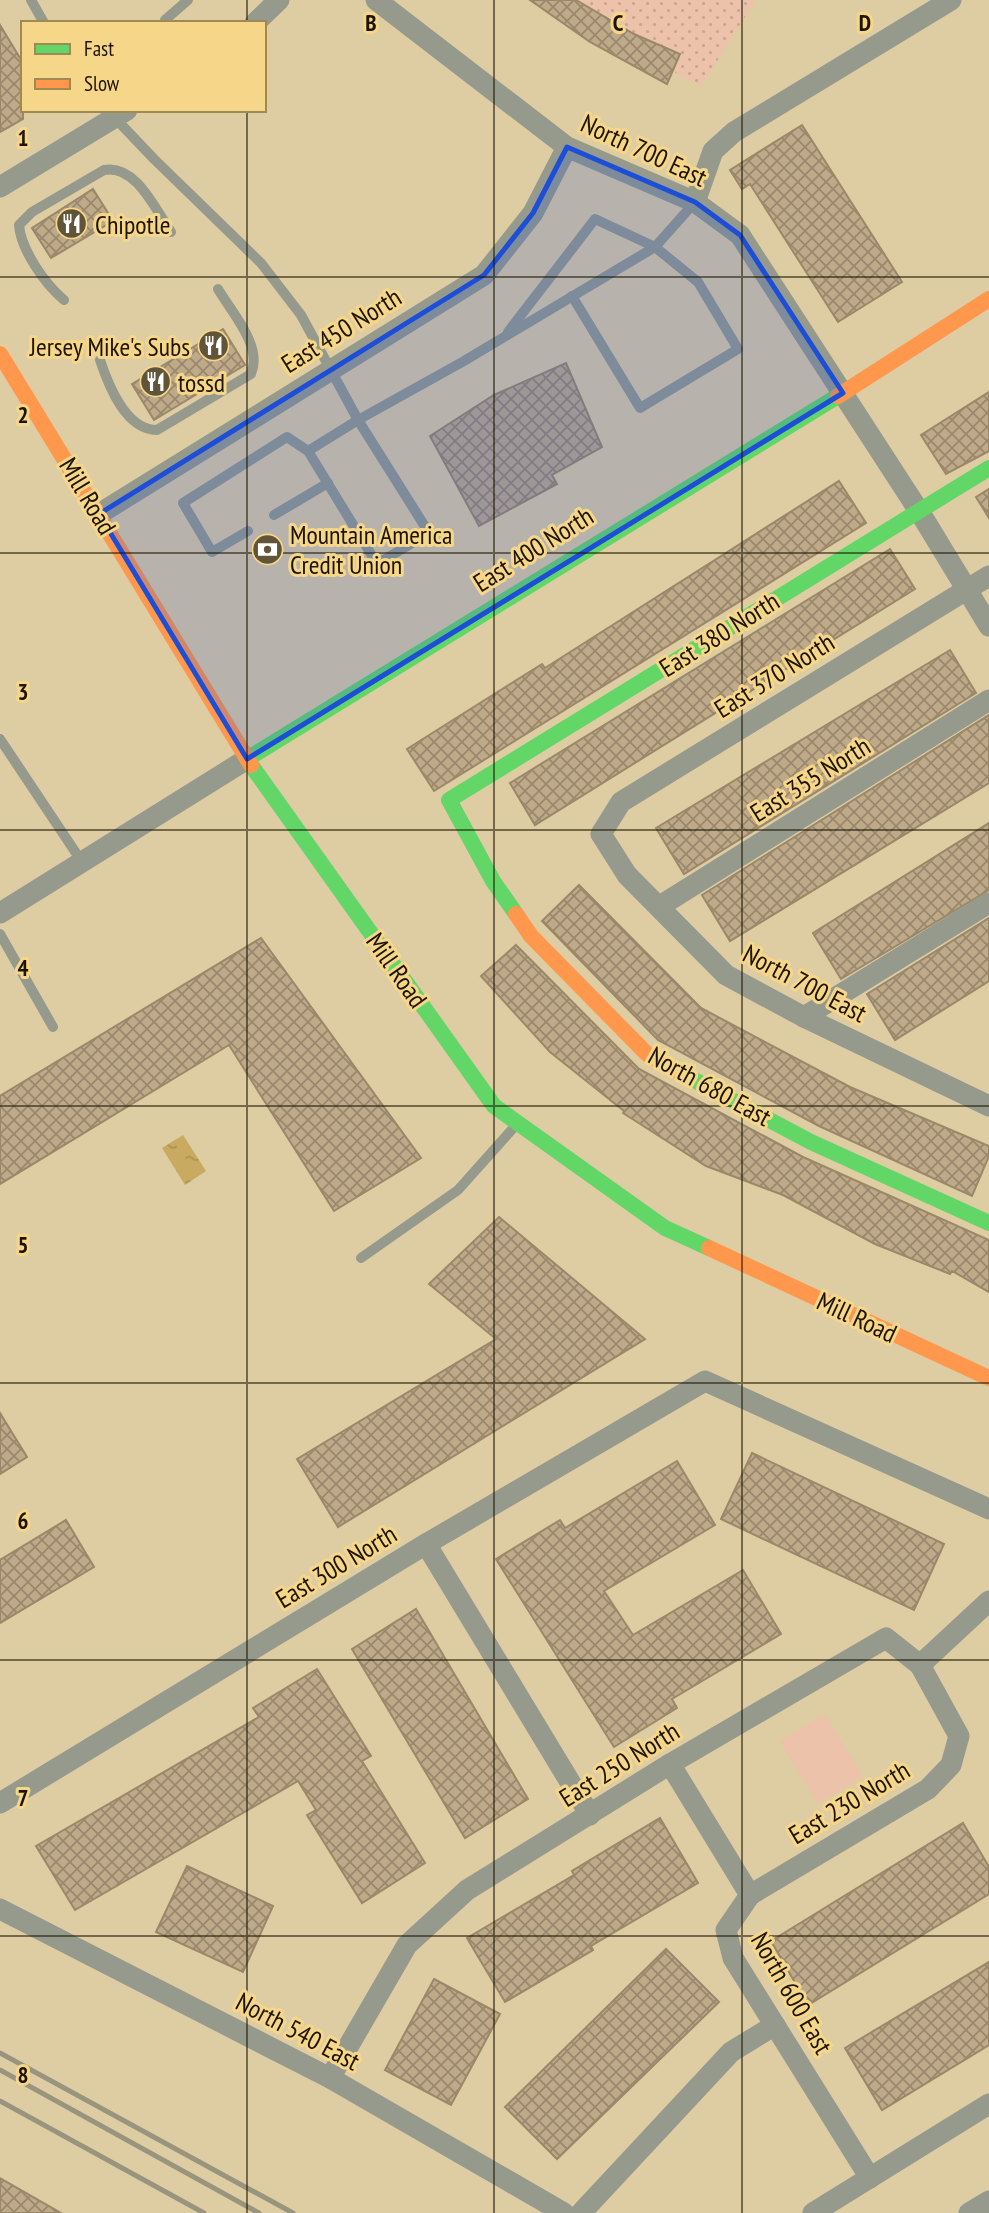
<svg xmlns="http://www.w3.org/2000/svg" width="989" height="2213" font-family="'PT Sans Narrow',sans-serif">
<defs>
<pattern id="grass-dots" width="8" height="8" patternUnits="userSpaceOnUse" patternTransform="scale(1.75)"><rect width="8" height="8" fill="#ecc2aa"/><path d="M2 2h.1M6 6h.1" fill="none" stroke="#caa690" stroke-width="1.8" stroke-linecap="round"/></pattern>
<pattern id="water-ripples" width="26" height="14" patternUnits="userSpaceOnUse" patternTransform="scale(1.75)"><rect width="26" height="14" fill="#c8ab60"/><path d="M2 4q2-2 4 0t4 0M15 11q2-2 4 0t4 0" fill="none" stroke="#ab9252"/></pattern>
<pattern id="building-cross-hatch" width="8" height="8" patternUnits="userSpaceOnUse" patternTransform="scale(1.75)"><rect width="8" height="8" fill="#bea989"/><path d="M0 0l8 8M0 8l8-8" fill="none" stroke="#9a886e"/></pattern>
</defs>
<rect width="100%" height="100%" fill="#decca2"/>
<path fill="url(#grass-dots)" d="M 554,0 L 756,0 L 701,86 L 659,64 Z"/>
<path fill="#ecc2aa" d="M 825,1714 L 863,1777 L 818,1804 L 780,1741 Z"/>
<path fill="url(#water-ripples)" d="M 183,1135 L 206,1171 L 185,1185 L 162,1148 Z"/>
<g fill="url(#building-cross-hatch)" stroke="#9a8868" stroke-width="2">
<path d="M 530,0 L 576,0 L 634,34 L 680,54 L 667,84 L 590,42 Z"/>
<path d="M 0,25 L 23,63 L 23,119 L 0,132 Z"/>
<path d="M 802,125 L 902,282 L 838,322 L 750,184 L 742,189 L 730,170 Z"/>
<path d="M 93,189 L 113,221 L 51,258 L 32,228 Z"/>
<path d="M 223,329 L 245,365 L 154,420 L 132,384 Z"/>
<path d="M 566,363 L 602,447 L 552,475 L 557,484 L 479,526 L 430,436 L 494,395 Z"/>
<path d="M 989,392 L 989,451 L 946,474 L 921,435 Z"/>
<path d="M 839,481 L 866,523 L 434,791 L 407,749 L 542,664 L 545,668 Z"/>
<path d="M 989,489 L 989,518 L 976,497 Z"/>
<path d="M 890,549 L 915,589 L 535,825 L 510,783 Z"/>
<path d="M 950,650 L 976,693 L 684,874 L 656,828 Z"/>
<path d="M 989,715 L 989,783 L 730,941 L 702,895 Z"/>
<path d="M 989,823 L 989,890 L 841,979 L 813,933 Z"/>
<path d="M 579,885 L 701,1008 L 850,1087 L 989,1146 L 989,1156 L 972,1196 L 819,1126 L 658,1040 L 542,921 Z"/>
<path d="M 989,918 L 989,981 L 895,1040 L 867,994 Z"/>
<path d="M 261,938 L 421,1158 L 334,1211 L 229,1045 L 0,1184 L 0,1096 Z"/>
<path d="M 516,945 L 639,1069 L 803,1157 L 989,1240 L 989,1292 L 952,1271 L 950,1274 L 875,1244 L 783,1195 L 706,1166 L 623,1113 L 624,1111 L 550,1052 L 481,976 Z"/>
<path d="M 499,1217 L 645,1339 L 338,1527 L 297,1459 L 496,1339 L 429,1284 Z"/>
<path d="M 0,1413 L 27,1457 L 0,1474 Z"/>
<path d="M 752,1453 L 944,1544 L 914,1610 L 721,1519 Z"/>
<path d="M 677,1461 L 715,1525 L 604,1591 L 633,1635 L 743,1570 L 781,1634 L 672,1699 L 677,1708 L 614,1747 L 496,1559 L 560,1520 L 565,1528 Z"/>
<path d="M 66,1520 L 94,1567 L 0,1623 L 0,1560 Z"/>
<path d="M 416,1609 L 528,1799 L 465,1838 L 352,1649 Z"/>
<path d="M 317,1669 L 371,1756 L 362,1761 L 425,1863 L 362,1903 L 307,1815 L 316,1810 L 298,1781 L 75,1910 L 36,1846 L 259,1717 L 253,1708 Z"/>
<path d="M 660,1818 L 698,1883 L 591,1946 L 593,1950 L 505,2002 L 467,1938 L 574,1875 L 572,1871 Z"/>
<path d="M 963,1823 L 989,1867 L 989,1894 L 808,2005 L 771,1941 Z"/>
<path d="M 187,1866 L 273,1906 L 243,1972 L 156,1932 Z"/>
<path d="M 666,1949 L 719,2002 L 557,2159 L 505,2107 Z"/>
<path d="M 989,1962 L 989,2045 L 882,2110 L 845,2048 Z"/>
<path d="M 434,1979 L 500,2014 L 451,2105 L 385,2070 Z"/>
<path d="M 0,2178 L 61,2213 L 0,2213 Z"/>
</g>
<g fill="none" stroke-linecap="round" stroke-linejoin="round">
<g stroke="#959a8d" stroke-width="10">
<path d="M 31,0 L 44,23"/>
<path d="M 165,20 L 188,0"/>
<path d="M 115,118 L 154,159 L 261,263 L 301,315 L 358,420 L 464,361 L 655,247 L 695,202"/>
<path d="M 64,300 C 45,284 21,250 19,225 L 32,212 L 104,170 C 136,164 155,209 171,232"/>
<path d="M 508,332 L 595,219 L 655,247 L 698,282 L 738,349 L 640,408 L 572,296"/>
<path d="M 100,360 C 109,387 126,430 157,430 L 251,374 C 263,346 232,313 218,289"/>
<path d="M 274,515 L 328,483"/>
<path d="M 248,531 L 212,552 L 183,503 L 287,437 L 308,451 L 358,420 L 429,533 L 377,564 L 308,451"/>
<path d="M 0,739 L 82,862"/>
<path d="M 0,934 L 53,1027"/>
<path d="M 361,1258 L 458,1190 L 516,1125"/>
</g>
<g stroke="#959a8d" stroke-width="21">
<path d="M 376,0 L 567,147 L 695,202 L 740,235 L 919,511 L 989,626"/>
<path d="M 255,23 L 279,0"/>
<path d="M 0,187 L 127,110"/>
<path d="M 695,202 L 713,151 L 734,132 L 951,0"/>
<path d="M 99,514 L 484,275 L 533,213 L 567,147"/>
<path d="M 989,576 L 621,802 L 601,834 L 627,875 L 726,975 L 804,1017 L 989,1106"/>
<path d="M 660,906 L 989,700"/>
<path d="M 0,913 L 247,759"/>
<path d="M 804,1017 L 989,903"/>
<path d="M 426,1544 L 590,1815"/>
<path d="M 920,1665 L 989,1601"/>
<path d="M 670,1764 L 750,1895 L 726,1930 L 733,1958 L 870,2178"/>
<path d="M 0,1803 L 426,1544 L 705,1381 L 989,1509"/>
<path d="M 0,1909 L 330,2078 L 564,2213"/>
<path d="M 330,2078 L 407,1945 L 467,1890 L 670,1764 L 886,1638 L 920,1665 L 959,1736 L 951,1765 L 928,1789 L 750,1895"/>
<path d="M 581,2213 L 731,2052 L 775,2025"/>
<path d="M 813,2213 L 989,2104"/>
<path d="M 969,2213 L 989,2201"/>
</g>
<g stroke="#63d668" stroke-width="16">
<path d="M 247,759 L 838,396"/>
<path d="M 251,765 L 494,1106 L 665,1228 L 709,1248"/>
<path d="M 516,914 L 493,881 L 449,800 L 989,468"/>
<path d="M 681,1073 L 811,1142 L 989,1223"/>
</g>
<g stroke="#ff974d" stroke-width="16">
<path d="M 0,354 L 251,765"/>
<path d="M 838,396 L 989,299"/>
<path d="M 516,914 L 531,936 L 647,1054 L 681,1073"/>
<path d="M 709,1248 L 989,1378"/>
</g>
<g stroke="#98947d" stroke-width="5">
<path d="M 0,2053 L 293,2213"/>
<path d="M 0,2070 L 259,2213"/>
<path d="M 0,2101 L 204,2213"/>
</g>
</g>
<path fill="#1d4ed8" fill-opacity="0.2" stroke="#1d4ed8" stroke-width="5" stroke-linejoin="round" d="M 567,147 L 695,202 L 740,235 L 843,393 L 247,759 L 99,514 L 484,275 L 533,213 Z"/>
<path fill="none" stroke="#1e1500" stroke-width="2" stroke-opacity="0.55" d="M 247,0 L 247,23M 494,0 L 494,2213M 742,0 L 742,2213M 247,110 L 247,2213M 0,277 L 989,277M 0,553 L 989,553M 0,830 L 989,830M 0,1106 L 989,1106M 0,1383 L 989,1383M 0,1660 L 989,1660M 0,1936 L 989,1936"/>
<defs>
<symbol id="restaurant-disc" viewBox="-11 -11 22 22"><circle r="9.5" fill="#615539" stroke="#f6d789"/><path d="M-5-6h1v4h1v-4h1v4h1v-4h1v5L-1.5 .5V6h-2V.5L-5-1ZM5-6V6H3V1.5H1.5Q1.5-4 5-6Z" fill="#fff"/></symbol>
<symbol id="bank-disc" viewBox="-11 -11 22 22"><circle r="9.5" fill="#615539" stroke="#f6d789"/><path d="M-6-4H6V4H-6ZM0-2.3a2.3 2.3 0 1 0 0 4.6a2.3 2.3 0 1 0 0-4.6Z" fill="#fff"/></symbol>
</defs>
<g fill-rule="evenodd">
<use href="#restaurant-disc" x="54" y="206" width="35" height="35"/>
<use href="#restaurant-disc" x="196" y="328" width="35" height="35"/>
<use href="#restaurant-disc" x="138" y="364" width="35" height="35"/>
<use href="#bank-disc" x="250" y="532" width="35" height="35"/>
</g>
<g text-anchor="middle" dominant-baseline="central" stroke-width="6" stroke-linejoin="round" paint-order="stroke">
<g font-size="26" fill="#1e1500" stroke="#f6d789">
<text transform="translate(644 150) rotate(25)">North 700 East</text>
<text transform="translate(341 330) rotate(-32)">East 450 North</text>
<text transform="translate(88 496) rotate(59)">Mill Road</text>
<text transform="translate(533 549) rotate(-32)">East 400 North</text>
<text transform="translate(719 634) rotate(-32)">East 380 North</text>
<text transform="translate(774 675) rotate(-32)">East 370 North</text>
<text transform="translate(810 779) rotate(-32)">East 355 North</text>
<text transform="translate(397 970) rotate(55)">Mill Road</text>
<text transform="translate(805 983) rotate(28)">North 700 East</text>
<text transform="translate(710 1086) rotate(29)">North 680 East</text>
<text transform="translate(857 1317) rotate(25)">Mill Road</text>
<text transform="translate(336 1566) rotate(-31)">East 300 North</text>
<text transform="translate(619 1764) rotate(-32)">East 250 North</text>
<text transform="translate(849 1802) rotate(-31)">East 230 North</text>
<text transform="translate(792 1993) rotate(60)">North 600 East</text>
<text transform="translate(298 2031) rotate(28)">North 540 East</text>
</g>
<g font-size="26" fill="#1e1500" stroke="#f6d789" text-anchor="start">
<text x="95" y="224">Chipotle</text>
<text x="190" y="346" text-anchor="end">Jersey Mike's Subs</text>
<text x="178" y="382">tossd</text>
<text x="290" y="534">Mountain America<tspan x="290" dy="30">Credit Union</tspan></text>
</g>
</g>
<g font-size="23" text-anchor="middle" font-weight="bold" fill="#1e1500" stroke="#f6d789" stroke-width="6" stroke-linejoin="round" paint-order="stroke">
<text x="371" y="31">B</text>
<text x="618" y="31">C</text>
<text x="865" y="31">D</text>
<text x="23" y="146">1</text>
<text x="23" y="423">2</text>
<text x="23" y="700">3</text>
<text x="23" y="976">4</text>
<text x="23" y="1253">5</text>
<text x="23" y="1529">6</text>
<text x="23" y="1806">7</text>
<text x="23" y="2083">8</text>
</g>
<rect x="21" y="21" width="245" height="91" fill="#f6d789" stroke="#a08952" stroke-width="2"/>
<rect x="35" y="44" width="35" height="10" fill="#63d668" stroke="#a08952" stroke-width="2"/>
<text x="84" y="56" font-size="21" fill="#1e1500">Fast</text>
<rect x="35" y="79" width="35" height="10" fill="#ff974d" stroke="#a08952" stroke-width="2"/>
<text x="84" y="91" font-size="21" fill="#1e1500">Slow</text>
</svg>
